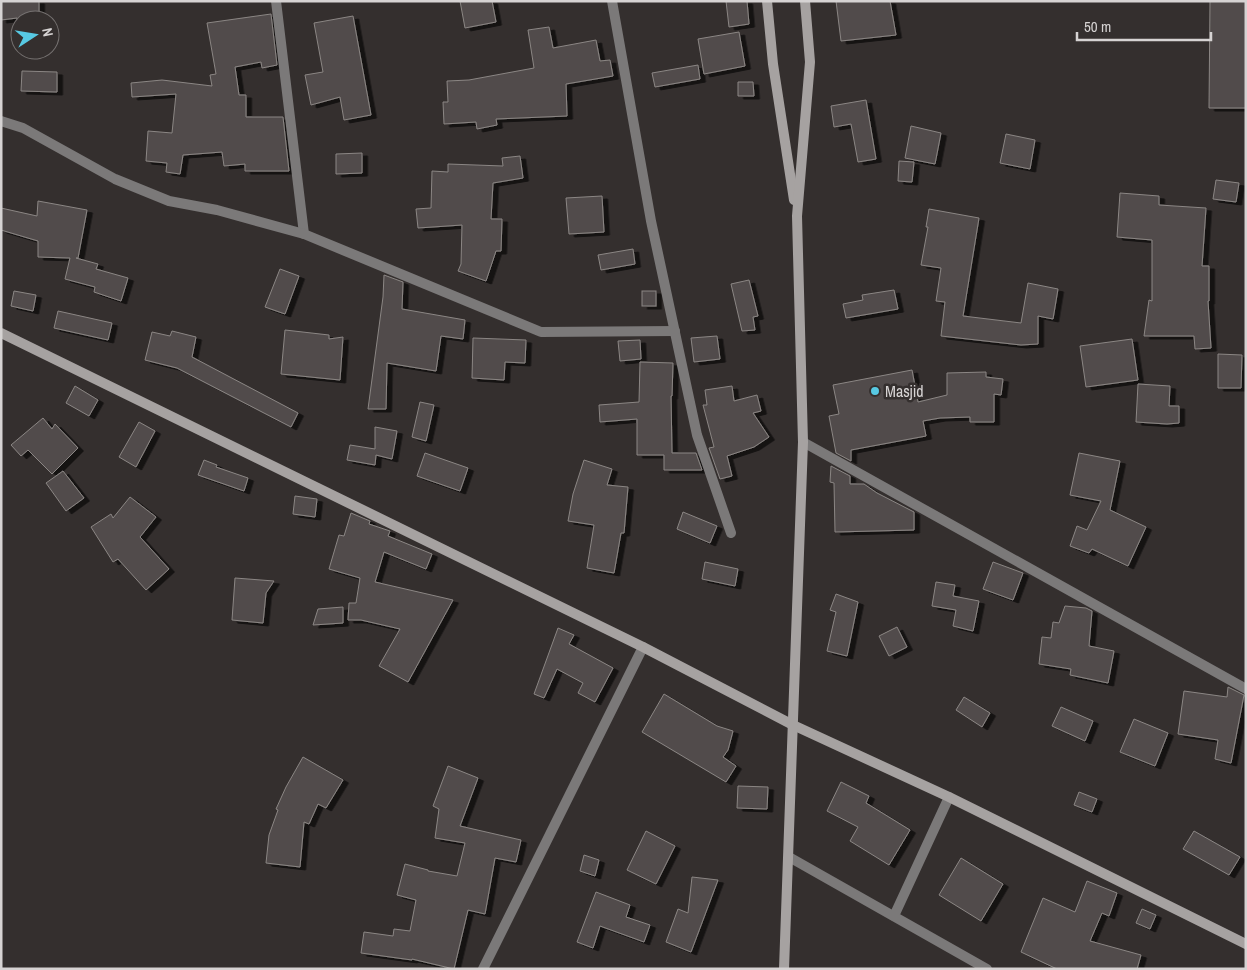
<svg xmlns="http://www.w3.org/2000/svg" width="1247" height="970" font-family="'Archivo Narrow',sans-serif">
<defs>
<filter id="shadow"><feDropShadow dx="5.5" dy="3" stdDeviation="0" flood-color="#0009"/></filter>
</defs>
<rect width="100%" height="100%" fill="#342f2e"/>
<g fill="#514c4b" stroke="#8b8684" filter="url(#shadow)">
<path d="M 1,1 L 39,1 L 39,20 L 17,20 L 17,18 L 1,20 Z"/>
<path d="M 460,1 L 492,1 L 496,22 L 465,28 Z"/>
<path d="M 726,1 L 747,1 L 749,24 L 729,27 Z"/>
<path d="M 836,1 L 890,1 L 896,35 L 841,41 Z"/>
<path d="M 1210,1 L 1246,1 L 1246,108 L 1209,108 Z"/>
<path d="M 271,14 L 277,65 L 262,68 L 261,62 L 235,67 L 239,95 L 246,95 L 246,117 L 283,117 L 289,171 L 245,171 L 245,164 L 224,166 L 222,152 L 183,155 L 180,174 L 166,172 L 167,163 L 146,161 L 148,131 L 172,133 L 176,94 L 132,97 L 131,83 L 162,80 L 212,86 L 210,75 L 216,74 L 207,23 Z"/>
<path d="M 353,16 L 371,115 L 344,120 L 340,97 L 311,105 L 305,75 L 323,72 L 314,23 Z"/>
<path d="M 549,27 L 553,48 L 596,40 L 600,61 L 610,60 L 613,76 L 566,84 L 567,116 L 496,119 L 497,125 L 477,129 L 476,122 L 444,124 L 443,102 L 448,102 L 447,81 L 469,80 L 534,68 L 528,30 Z"/>
<path d="M 739,32 L 745,66 L 704,74 L 698,39 Z"/>
<path d="M 698,65 L 700,79 L 655,87 L 652,73 Z"/>
<path d="M 22,71 L 57,72 L 57,92 L 21,91 Z"/>
<path d="M 738,82 L 753,82 L 754,96 L 738,96 Z"/>
<path d="M 866,100 L 876,159 L 858,162 L 851,124 L 834,127 L 831,106 Z"/>
<path d="M 911,126 L 941,133 L 935,164 L 905,158 Z"/>
<path d="M 1006,134 L 1035,140 L 1030,169 L 1000,163 Z"/>
<path d="M 362,153 L 362,173 L 336,174 L 336,154 Z"/>
<path d="M 520,156 L 523,178 L 493,183 L 491,219 L 502,219 L 501,251 L 496,251 L 486,281 L 458,271 L 461,264 L 462,225 L 418,228 L 416,209 L 431,208 L 432,171 L 448,172 L 448,164 L 503,166 L 502,158 Z"/>
<path d="M 899,161 L 914,162 L 912,182 L 898,181 Z"/>
<path d="M 1216,180 L 1239,183 L 1236,202 L 1213,199 Z"/>
<path d="M 1120,193 L 1159,196 L 1159,205 L 1206,208 L 1202,266 L 1209,266 L 1209,301 L 1208,301 L 1211,348 L 1195,349 L 1194,336 L 1144,336 L 1149,300 L 1152,301 L 1152,240 L 1117,237 Z"/>
<path d="M 602,196 L 604,232 L 569,234 L 566,198 Z"/>
<path d="M 38,201 L 87,210 L 78,258 L 76,258 L 98,264 L 96,269 L 128,278 L 121,301 L 94,292 L 95,287 L 65,279 L 70,258 L 38,257 L 38,241 L 1,230 L 1,208 L 37,216 Z"/>
<path d="M 929,209 L 979,218 L 963,316 L 1021,323 L 1028,283 L 1058,289 L 1053,319 L 1038,316 L 1038,344 L 1021,345 L 941,336 L 945,302 L 936,301 L 941,268 L 921,265 L 928,227 L 926,227 Z"/>
<path d="M 633,249 L 635,264 L 601,270 L 598,255 Z"/>
<path d="M 280,269 L 299,276 L 285,314 L 265,307 Z"/>
<path d="M 384,275 L 403,282 L 402,309 L 465,320 L 463,339 L 441,336 L 436,371 L 387,363 L 386,409 L 368,409 L 383,297 Z"/>
<path d="M 749,280 L 758,316 L 753,317 L 755,330 L 742,331 L 731,284 Z"/>
<path d="M 894,290 L 898,309 L 846,318 L 843,304 L 863,300 L 862,295 Z"/>
<path d="M 14,291 L 36,295 L 33,311 L 11,306 Z"/>
<rect x="642" y="291" width="14" height="15"/>
<path d="M 58,311 L 112,323 L 108,340 L 54,328 Z"/>
<path d="M 285,330 L 329,335 L 329,339 L 343,337 L 340,380 L 281,374 Z"/>
<path d="M 172,331 L 196,337 L 192,357 L 298,413 L 291,427 L 177,368 L 145,360 L 152,332 L 170,336 Z"/>
<path d="M 717,336 L 720,359 L 694,362 L 691,338 Z"/>
<path d="M 473,338 L 526,340 L 525,363 L 505,362 L 504,380 L 472,378 Z"/>
<path d="M 1132,339 L 1138,380 L 1086,387 L 1080,346 Z"/>
<path d="M 640,340 L 641,359 L 620,361 L 618,341 Z"/>
<path d="M 1218,354 L 1242,355 L 1241,388 L 1218,388 Z"/>
<path d="M 640,362 L 673,363 L 672,396 L 671,396 L 672,453 L 696,453 L 702,470 L 664,470 L 664,455 L 637,455 L 637,419 L 600,422 L 599,405 L 639,402 Z"/>
<path d="M 912,370 L 918,402 L 947,395 L 947,373 L 986,372 L 986,377 L 1003,379 L 1001,395 L 994,394 L 994,422 L 970,422 L 970,417 L 940,418 L 923,421 L 926,436 L 851,450 L 851,461 L 836,453 L 829,416 L 839,414 L 833,385 Z"/>
<path d="M 1138,384 L 1170,386 L 1169,406 L 1179,406 L 1179,423 L 1167,424 L 1136,422 Z"/>
<path d="M 75,386 L 98,400 L 89,416 L 66,403 Z"/>
<path d="M 732,386 L 734,401 L 757,395 L 761,411 L 753,413 L 769,437 L 754,447 L 727,456 L 732,476 L 720,479 L 709,448 L 714,447 L 703,405 L 707,405 L 705,390 Z"/>
<path d="M 420,402 L 434,405 L 426,441 L 412,437 Z"/>
<path d="M 43,418 L 52,429 L 55,424 L 78,448 L 52,474 L 28,450 L 21,456 L 11,445 Z"/>
<path d="M 139,422 L 155,431 L 136,467 L 119,457 Z"/>
<path d="M 375,427 L 397,431 L 392,459 L 376,455 L 375,465 L 347,460 L 350,445 L 375,449 Z"/>
<path d="M 425,453 L 468,468 L 460,491 L 417,476 Z"/>
<path d="M 1079,453 L 1120,461 L 1110,510 L 1146,527 L 1128,566 L 1092,549 L 1089,553 L 1070,546 L 1077,526 L 1087,530 L 1101,501 L 1070,495 Z"/>
<path d="M 204,460 L 217,465 L 216,467 L 248,478 L 244,491 L 198,475 Z"/>
<path d="M 584,460 L 612,469 L 607,485 L 628,487 L 624,533 L 621,533 L 614,573 L 587,568 L 594,525 L 568,521 L 573,494 Z"/>
<path d="M 831,466 L 850,476 L 850,484 L 864,484 L 877,493 L 914,512 L 914,530 L 835,532 L 834,483 L 830,482 Z"/>
<path d="M 63,471 L 84,498 L 66,511 L 46,483 Z"/>
<path d="M 295,496 L 317,499 L 315,517 L 293,514 Z"/>
<path d="M 130,497 L 156,517 L 140,537 L 169,569 L 146,590 L 118,559 L 113,562 L 91,527 L 111,514 L 113,518 Z"/>
<path d="M 683,512 L 717,526 L 710,543 L 677,529 Z"/>
<path d="M 351,513 L 370,521 L 369,524 L 390,531 L 388,536 L 432,554 L 426,569 L 384,552 L 375,582 L 453,600 L 408,682 L 379,666 L 400,629 L 361,620 L 348,620 L 349,603 L 356,603 L 360,578 L 329,569 L 339,535 L 344,536 Z"/>
<path d="M 705,562 L 738,569 L 735,586 L 702,579 Z"/>
<path d="M 993,562 L 1023,573 L 1013,600 L 983,589 Z"/>
<path d="M 235,578 L 274,581 L 266,593 L 263,623 L 232,620 Z"/>
<path d="M 936,582 L 955,585 L 953,596 L 979,601 L 973,631 L 953,626 L 956,610 L 932,606 Z"/>
<path d="M 836,594 L 858,602 L 847,656 L 827,651 L 836,612 L 830,610 Z"/>
<path d="M 1065,606 L 1086,608 L 1092,611 L 1089,646 L 1114,651 L 1108,683 L 1070,675 L 1071,669 L 1039,664 L 1042,637 L 1051,638 L 1053,622 L 1059,623 Z"/>
<path d="M 343,607 L 343,623 L 313,625 L 318,609 Z"/>
<path d="M 897,627 L 907,647 L 889,656 L 879,636 Z"/>
<path d="M 558,628 L 574,635 L 569,644 L 613,668 L 595,702 L 578,693 L 583,683 L 557,669 L 544,698 L 534,694 Z"/>
<path d="M 1228,687 L 1244,695 L 1231,763 L 1215,759 L 1218,740 L 1178,734 L 1184,691 L 1227,697 Z"/>
<path d="M 664,694 L 717,726 L 733,731 L 728,750 L 723,757 L 736,766 L 726,782 L 642,732 Z"/>
<path d="M 964,697 L 990,713 L 982,727 L 956,710 Z"/>
<path d="M 1061,707 L 1093,721 L 1085,741 L 1052,726 Z"/>
<path d="M 1134,719 L 1168,733 L 1155,766 L 1120,752 Z"/>
<path d="M 303,757 L 343,780 L 326,808 L 318,804 L 309,824 L 304,822 L 300,867 L 266,863 L 269,835 L 278,810 L 276,809 L 286,787 Z"/>
<path d="M 448,766 L 478,778 L 460,826 L 521,840 L 516,862 L 495,858 L 485,914 L 468,910 L 454,969 L 412,959 L 412,960 L 361,953 L 364,932 L 393,936 L 394,929 L 410,931 L 416,900 L 397,895 L 405,864 L 428,870 L 428,871 L 457,876 L 465,843 L 435,838 L 439,809 L 433,806 Z"/>
<path d="M 841,782 L 869,796 L 866,803 L 910,830 L 889,865 L 850,841 L 858,827 L 827,811 Z"/>
<path d="M 738,786 L 768,787 L 767,809 L 737,808 Z"/>
<path d="M 1079,792 L 1097,799 L 1092,812 L 1074,805 Z"/>
<path d="M 646,831 L 675,846 L 656,884 L 627,870 Z"/>
<path d="M 1194,831 L 1240,857 L 1229,875 L 1183,849 Z"/>
<path d="M 584,855 L 599,860 L 595,876 L 580,871 Z"/>
<path d="M 961,858 L 1003,884 L 981,921 L 939,895 Z"/>
<path d="M 692,877 L 718,880 L 691,952 L 666,942 L 678,909 L 688,913 Z"/>
<path d="M 1087,881 L 1117,893 L 1109,916 L 1102,913 L 1090,941 L 1141,955 L 1137,969 L 1057,969 L 1021,952 L 1043,898 L 1075,912 Z"/>
<path d="M 596,892 L 630,905 L 626,917 L 650,925 L 644,942 L 600,926 L 593,948 L 577,942 Z"/>
<path d="M 1142,909 L 1156,915 L 1150,929 L 1136,923 Z"/>
</g>
<g fill="none" stroke-linecap="round" stroke-linejoin="round">
<g stroke="#7b7979" stroke-width="10">
<path d="M 276,1 L 304,234"/>
<path d="M 612,1 L 651,221 L 697,435 L 731,533"/>
<path d="M 1,121 L 23,128 L 115,179 L 169,201 L 217,210 L 304,234 L 541,332 L 675,331"/>
<path d="M 803,442 L 1246,689"/>
<path d="M 789,857 L 987,969"/>
<path d="M 894,916 L 949,797"/>
<path d="M 483,969 L 643,647"/>
</g>
<g stroke="#a6a2a1" stroke-width="10">
<path d="M 767,1 L 773,64 L 794,200"/>
<path d="M 1,333 L 643,647 L 793,725 L 949,797 L 1246,944"/>
<path d="M 784,969 L 803,442 L 797,216 L 810,62 L 805,1"/>
</g>
</g>
<circle fill="#57c9e3" stroke="#342f2e" stroke-width="2" cx="875" cy="391" r="5"/>
<g text-anchor="middle" dominant-baseline="central" stroke-width="5" stroke-linejoin="round" paint-order="stroke">
<g font-size="16" fill="#d6d3d3" stroke="#342f2e" text-anchor="start">
<text x="885" y="391">Masjid</text>
</g>
</g>
<rect width="1247" height="970" fill="none" stroke="#d6d3d3" stroke-width="5"/>
<g transform="translate(35 35) rotate(78)"><circle r="24" fill="#342f2e" stroke="#757170"/>
<path d="M0-4L9 19L0 12L-9 19Z" fill="#57c9e3"/>
<text y="-8" font-size="14" font-weight="bold" text-anchor="middle" fill="#d6d3d3">N</text>
</g>
<path d="M1077 32v8h134v-8" fill="none" stroke="#d6d3d3" stroke-width="2.5"/>
<text x="1084" y="32" font-size="15" fill="#d6d3d3" stroke="#342f2e" stroke-width="4" paint-order="stroke">50 m</text>
</svg>
